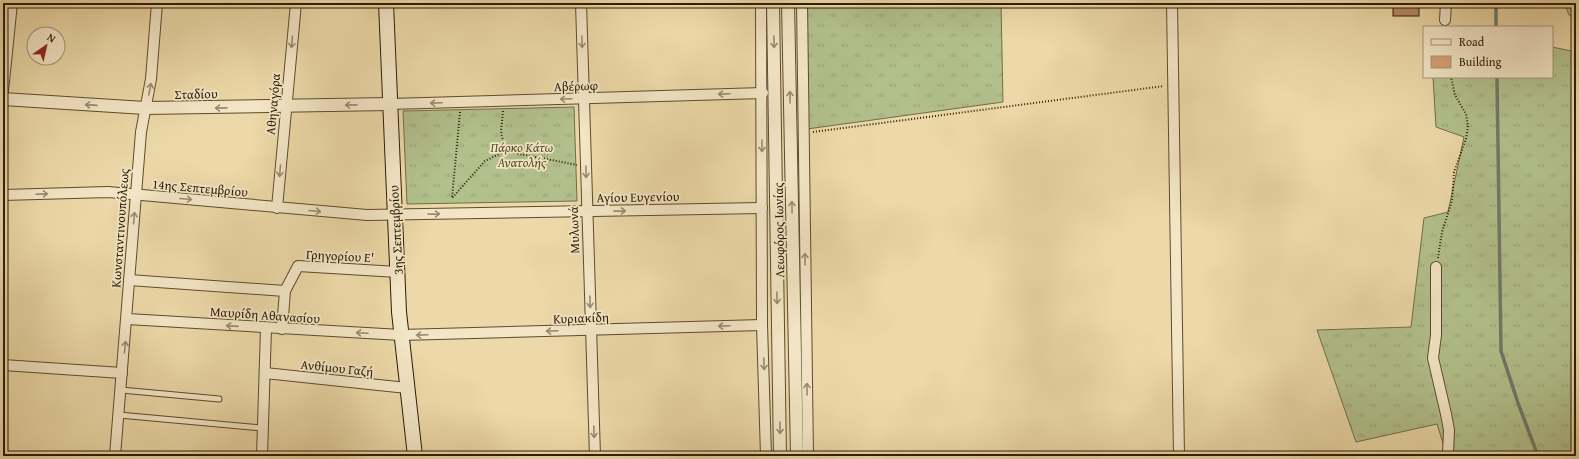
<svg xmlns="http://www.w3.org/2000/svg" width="1579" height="459" font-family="'Gentium Book Plus',serif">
<defs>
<pattern id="grass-tufts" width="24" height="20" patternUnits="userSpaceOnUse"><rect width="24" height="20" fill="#b2c08c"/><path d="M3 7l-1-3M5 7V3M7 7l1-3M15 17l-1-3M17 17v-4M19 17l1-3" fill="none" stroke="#99a477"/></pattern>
</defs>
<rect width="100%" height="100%" fill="#ecd8a8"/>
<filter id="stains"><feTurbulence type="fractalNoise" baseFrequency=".005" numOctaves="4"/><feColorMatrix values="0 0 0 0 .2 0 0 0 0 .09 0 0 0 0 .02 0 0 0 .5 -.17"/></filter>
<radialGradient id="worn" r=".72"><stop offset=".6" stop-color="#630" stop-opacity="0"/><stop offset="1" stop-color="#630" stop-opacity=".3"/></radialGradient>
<g fill="url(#grass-tufts)" stroke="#706e48">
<path d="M 806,3 L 1001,3 L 1003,102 L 807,129 Z"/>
<path d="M 1552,47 L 1576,52 L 1576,456 L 1447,456 L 1437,424 L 1356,442 L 1317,330 L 1411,327 L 1424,218 L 1448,212 L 1464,137 L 1436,127 L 1433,77 L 1552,77 Z"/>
<path d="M 574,107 L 577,201 L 407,204 L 403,111 Z"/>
</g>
<path fill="#b2c08c" stroke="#706e48" d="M 1564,3 L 1576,3 L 1576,20 L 1569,15 Z"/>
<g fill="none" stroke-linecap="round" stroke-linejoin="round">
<g stroke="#6e7a68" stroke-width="3.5">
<path d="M 1496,3 L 1496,27"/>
<path d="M 1497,77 L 1501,351 L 1518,403 L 1538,456"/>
</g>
<defs>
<g id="service">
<path d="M 121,390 L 219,399"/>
<path d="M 119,415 L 262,428"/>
</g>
<g id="minor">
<path d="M 581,3 L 595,456"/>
<path d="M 761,3 L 762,325 L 766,456"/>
<path d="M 802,3 L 808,456"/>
<path d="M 1172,3 L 1179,456"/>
<path d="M 1445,20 L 1446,3"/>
<path d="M 3,91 L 12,3"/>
<path d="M 390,104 L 763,93"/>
<path d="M 3,195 L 108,192 L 367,215 L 762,208"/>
<path d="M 277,208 L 296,3"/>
<path d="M 1436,267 L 1436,335 L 1433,358 L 1446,414 L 1449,430 L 1448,453 L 1446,456"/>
<path d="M 129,280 L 285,291"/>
<path d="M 127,319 L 401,335 L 762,325"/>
<path d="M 282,329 L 285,291 L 298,266 L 398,272"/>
<path d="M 3,365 L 122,373"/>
<path d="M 265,373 L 407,388"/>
<path d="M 115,456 L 141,132 L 151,79 L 157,3"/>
<path d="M 262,456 L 266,328"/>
</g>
<g id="tertiary">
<path d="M 773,3 L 780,456"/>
<path d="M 788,3 L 797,456"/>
<path d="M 3,99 L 145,108 L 390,104"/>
</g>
<path id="secondary" d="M 386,3 L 399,312 L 415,456"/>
</defs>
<use href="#service" stroke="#5d4b2d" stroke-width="7"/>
<use href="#minor" stroke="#5d4b2d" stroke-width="12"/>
<use href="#tertiary" stroke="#5d4b2d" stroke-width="14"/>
<use href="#secondary" stroke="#2d1c04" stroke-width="16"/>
<g stroke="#2d1c04" stroke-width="2" stroke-dasharray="1 2" stroke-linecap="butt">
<path d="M 503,111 L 501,131 L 505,151"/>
<path d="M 460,112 L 452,198 L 485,161 L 505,151 L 577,165"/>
<path d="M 813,132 L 1164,86"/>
<path d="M 1438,258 L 1442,232 L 1452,201 L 1454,172 L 1466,139 L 1468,126 L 1466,114 L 1455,95 L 1451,77"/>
</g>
<use href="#service" stroke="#f3e6c6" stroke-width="5"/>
<use href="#minor" stroke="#f3e6c6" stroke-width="10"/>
<use href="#tertiary" stroke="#f3e6c6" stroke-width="12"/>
<use href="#secondary" stroke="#f3e6c6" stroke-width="14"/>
</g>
<rect fill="#b78964" stroke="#2d1c04" x="1393" y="3" width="26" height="13"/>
<path fill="#d59f74" stroke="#2d1c04" d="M 1393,3 L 1419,3 L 1419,4 L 1393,5 Z"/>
<defs><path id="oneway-shaft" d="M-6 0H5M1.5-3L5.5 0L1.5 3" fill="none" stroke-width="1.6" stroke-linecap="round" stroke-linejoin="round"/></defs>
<g stroke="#9a8b6f">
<use href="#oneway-shaft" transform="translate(292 42) rotate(95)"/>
<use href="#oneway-shaft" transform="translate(582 42) rotate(88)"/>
<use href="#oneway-shaft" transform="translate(774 42) rotate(89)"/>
<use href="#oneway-shaft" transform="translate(150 89) rotate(-79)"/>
<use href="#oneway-shaft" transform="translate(724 94) rotate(178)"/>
<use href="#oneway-shaft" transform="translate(790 97) rotate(-91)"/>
<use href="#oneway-shaft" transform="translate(566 99) rotate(178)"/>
<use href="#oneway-shaft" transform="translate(436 103) rotate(178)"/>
<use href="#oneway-shaft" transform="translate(91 105) rotate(-176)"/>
<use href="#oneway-shaft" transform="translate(351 105) rotate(179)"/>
<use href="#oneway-shaft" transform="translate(221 108) rotate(179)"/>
<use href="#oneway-shaft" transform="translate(762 146) rotate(90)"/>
<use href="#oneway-shaft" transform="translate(280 171) rotate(95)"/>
<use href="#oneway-shaft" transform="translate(586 172) rotate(89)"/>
<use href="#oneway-shaft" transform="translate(42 194) rotate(-2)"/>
<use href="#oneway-shaft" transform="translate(186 199) rotate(5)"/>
<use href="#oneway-shaft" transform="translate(792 207) rotate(-91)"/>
<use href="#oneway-shaft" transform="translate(315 211) rotate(5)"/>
<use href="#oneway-shaft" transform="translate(620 211) rotate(-1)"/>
<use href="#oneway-shaft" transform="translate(434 214) rotate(-1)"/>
<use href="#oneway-shaft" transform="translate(134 218) rotate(-86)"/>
<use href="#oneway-shaft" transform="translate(805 259) rotate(-91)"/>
<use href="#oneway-shaft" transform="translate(777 298) rotate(89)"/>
<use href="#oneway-shaft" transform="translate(590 302) rotate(88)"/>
<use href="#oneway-shaft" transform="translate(232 326) rotate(-176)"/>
<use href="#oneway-shaft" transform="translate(724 326) rotate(178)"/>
<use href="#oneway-shaft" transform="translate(552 331) rotate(178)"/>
<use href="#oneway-shaft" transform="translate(362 333) rotate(-177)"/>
<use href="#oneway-shaft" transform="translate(422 335) rotate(178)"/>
<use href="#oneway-shaft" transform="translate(125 347) rotate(-85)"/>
<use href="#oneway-shaft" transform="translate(764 364) rotate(88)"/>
<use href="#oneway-shaft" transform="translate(807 389) rotate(-91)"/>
<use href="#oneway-shaft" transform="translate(780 428) rotate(89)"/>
<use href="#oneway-shaft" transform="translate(594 432) rotate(88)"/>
</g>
<g text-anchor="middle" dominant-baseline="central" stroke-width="3.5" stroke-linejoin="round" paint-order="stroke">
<g font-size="13" fill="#2d1c04" stroke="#f3e6c6">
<text transform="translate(576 86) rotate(-2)">Αβέρωφ</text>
<text transform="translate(196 94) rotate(-1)">Σταδίου</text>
<text transform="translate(273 104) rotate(-85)">Αθηναγόρα</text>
<text transform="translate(200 188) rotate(5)">14ης Σεπτεμβρίου</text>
<text transform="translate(638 197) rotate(-1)">Αγίου Ευγενίου</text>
<text transform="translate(120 228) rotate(-86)">Κωνσταντινουπόλεως</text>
<text transform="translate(396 230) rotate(-93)">3ης Σεπτεμβρίου</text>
<text transform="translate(574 230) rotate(-92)">Μυλωνά</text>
<text transform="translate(779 230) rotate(-91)">Λεωφόρος Ιωνίας</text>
<text transform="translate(340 256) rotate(3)">Γρηγορίου Ε'</text>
<text transform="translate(265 315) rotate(4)">Μαυρίδη Αθανασίου</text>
<text transform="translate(581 318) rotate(-2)">Κυριακίδη</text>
<text transform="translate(337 368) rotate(6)">Ανθίμου Γαζή</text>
</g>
<g font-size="13" font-style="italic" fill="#554d2d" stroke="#f3e6c6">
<text x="522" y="147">Πάρκο Κάτω<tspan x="522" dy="15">Ανατολής</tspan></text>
</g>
</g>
<rect width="1579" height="459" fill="none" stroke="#ecd8a8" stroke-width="16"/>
<rect x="4" y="4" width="1571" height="451" fill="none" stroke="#2d1c04" stroke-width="2"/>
<rect x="8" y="8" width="1563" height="443" fill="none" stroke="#2d1c04"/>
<rect x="1423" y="26" width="130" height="52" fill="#f3e6c6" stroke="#a49578"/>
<rect x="1431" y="39" width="20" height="6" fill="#f3e6c6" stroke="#a49578"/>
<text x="1459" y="46" font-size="12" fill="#2d1c04">Road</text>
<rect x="1431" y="56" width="20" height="12" fill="#d59f74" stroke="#a49578"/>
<text x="1459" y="66" font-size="12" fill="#2d1c04">Building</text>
<g transform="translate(46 46) rotate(34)"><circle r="19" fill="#f3e6c6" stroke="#a49578"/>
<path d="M0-3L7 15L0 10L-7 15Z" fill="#8f2418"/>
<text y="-6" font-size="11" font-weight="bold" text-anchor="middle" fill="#2d1c04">N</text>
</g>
<rect width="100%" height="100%" filter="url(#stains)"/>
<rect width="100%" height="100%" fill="url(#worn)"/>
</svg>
